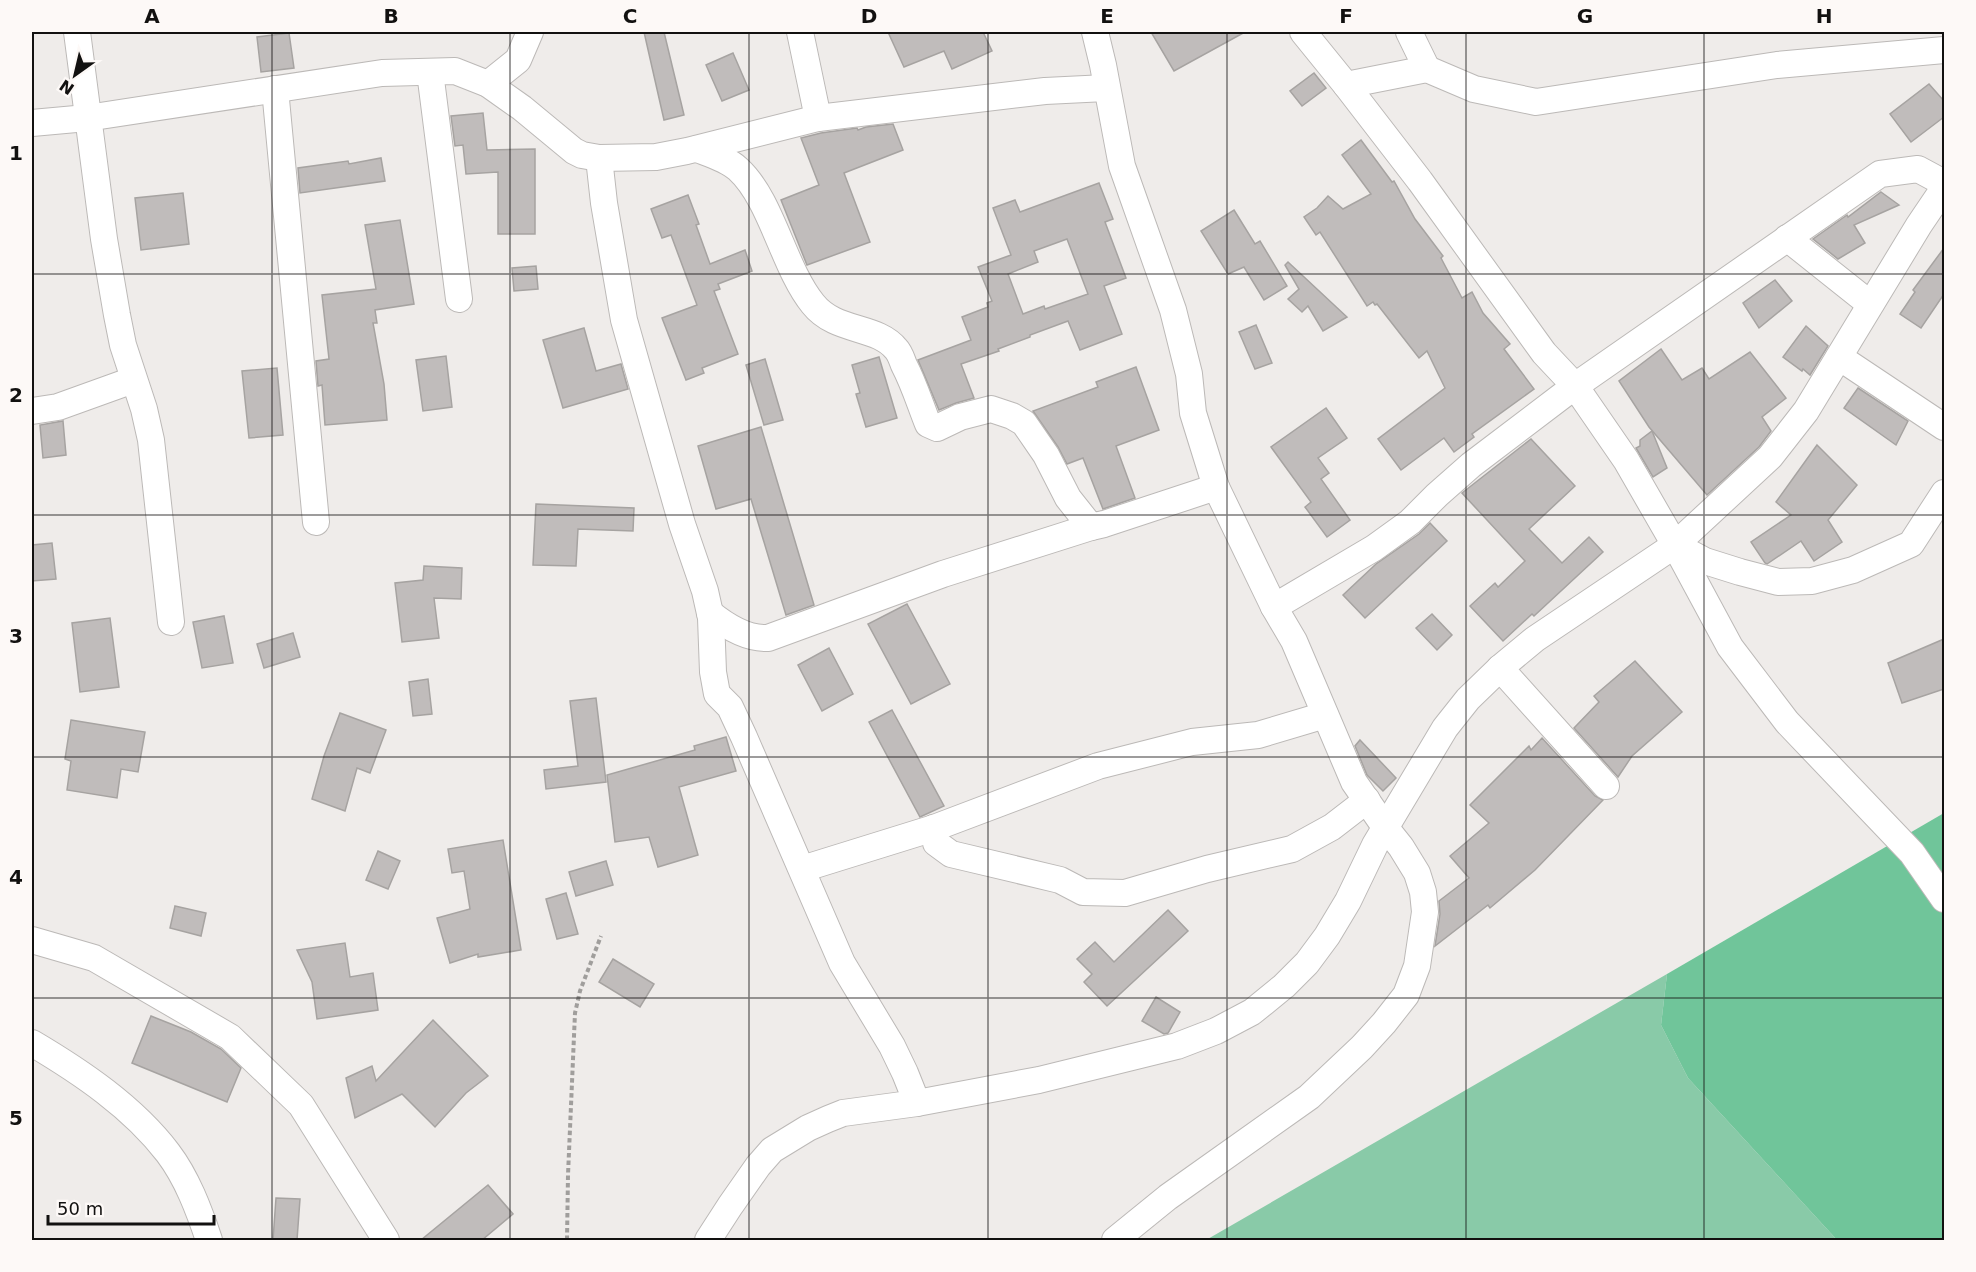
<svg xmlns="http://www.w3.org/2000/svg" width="1976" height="1272" font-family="'DejaVu Sans',sans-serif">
<rect width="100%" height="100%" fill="#efecea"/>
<path fill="#89caa8" d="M 1667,974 L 1661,1025 L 1688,1078 L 1837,1240 L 1206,1240 Z"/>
<path fill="#70c59a" d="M 1944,813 L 1944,1240 L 1837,1240 L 1688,1078 L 1661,1025 L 1667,974 Z"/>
<g fill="#c0bcbb" stroke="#a6a3a1" stroke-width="1.5" fill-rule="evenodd">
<path d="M 644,32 L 664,32 L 684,115 L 664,120 Z"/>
<path d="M 888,32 L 983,32 L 992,51 L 952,69 L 944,51 L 904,67 Z"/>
<path d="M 1151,32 L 1245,32 L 1174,71 Z"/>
<path d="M 289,33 L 294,68 L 261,72 L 257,37 Z"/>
<path d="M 733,53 L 749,90 L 722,101 L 706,65 Z"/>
<path d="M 1314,73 L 1326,88 L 1302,106 L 1290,91 Z"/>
<path d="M 1929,84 L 1944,101 L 1944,117 L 1911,142 L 1890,114 Z"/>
<path d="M 483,113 L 487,150 L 535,149 L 535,234 L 498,234 L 498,172 L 466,174 L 463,145 L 455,146 L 451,116 Z"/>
<path d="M 893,124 L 903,150 L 844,173 L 870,242 L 807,265 L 781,200 L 819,185 L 801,138 L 821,133 L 857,128 L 858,130 L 866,127 Z"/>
<path d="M 1361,140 L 1392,182 L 1394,181 L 1415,219 L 1443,256 L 1441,258 L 1462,298 L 1472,292 L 1483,313 L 1510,344 L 1504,349 L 1534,389 L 1472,434 L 1474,437 L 1454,452 L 1444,438 L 1401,470 L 1378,439 L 1445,388 L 1427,351 L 1419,358 L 1377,304 L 1375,305 L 1373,302 L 1367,306 L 1320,232 L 1316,235 L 1304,217 L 1317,208 L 1328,196 L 1343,209 L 1371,194 L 1342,155 Z"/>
<path d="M 381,158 L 385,181 L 300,193 L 298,168 L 348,161 L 349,164 Z"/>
<path d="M 1099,183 L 1113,219 L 1105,222 L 1126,278 L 1104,286 L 1122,334 L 1080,350 L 1068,321 L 1030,335 L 1030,337 L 998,349 L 999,351 L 961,364 L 974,398 L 956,403 L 939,410 L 918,360 L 971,340 L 962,317 L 988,307 L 987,303 L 992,301 L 978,267 L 1011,255 L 993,208 L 1015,200 L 1020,212 ZM 1067,239 L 1088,294 L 1045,309 L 1044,306 L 1023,314 L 1008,274 L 1038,262 L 1034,251 Z"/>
<path d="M 1881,192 L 1899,205 L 1854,225 L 1865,243 L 1838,259 L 1813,239 L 1847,215 L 1848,217 Z"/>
<path d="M 183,193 L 189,244 L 141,250 L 135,198 Z"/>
<path d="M 688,195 L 699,224 L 696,225 L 710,264 L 745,250 L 752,271 L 718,284 L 720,289 L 714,291 L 738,354 L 702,368 L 704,373 L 686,380 L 662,318 L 697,305 L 671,235 L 662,238 L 651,209 Z"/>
<path d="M 1234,210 L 1255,244 L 1260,241 L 1287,286 L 1264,300 L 1244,267 L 1228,274 L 1201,231 Z"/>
<path d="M 400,220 L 414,304 L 375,310 L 377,323 L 373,323 L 384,384 L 387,420 L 325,425 L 322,385 L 318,386 L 316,361 L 329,359 L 322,295 L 376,289 L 365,225 Z"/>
<path d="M 1944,248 L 1944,294 L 1921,328 L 1900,314 L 1915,292 L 1913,290 Z"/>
<path d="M 1288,262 L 1347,317 L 1323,331 L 1308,306 L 1302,312 L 1288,299 L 1299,289 L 1285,265 Z"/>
<path d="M 536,266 L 538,289 L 514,291 L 512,268 Z"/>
<path d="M 1775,280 L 1792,301 L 1759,328 L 1743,303 Z"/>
<path d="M 1256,325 L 1272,363 L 1255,369 L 1239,332 Z"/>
<path d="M 1806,326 L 1828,346 L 1810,375 L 1803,369 L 1802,371 L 1783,357 Z"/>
<path d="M 584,328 L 596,371 L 621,364 L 628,389 L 563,408 L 543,340 Z"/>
<path d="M 1661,349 L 1682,380 L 1702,368 L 1709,379 L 1750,352 L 1786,398 L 1762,417 L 1771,431 L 1759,447 L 1707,495 L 1649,427 L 1619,381 Z"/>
<path d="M 446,356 L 452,407 L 423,411 L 416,360 Z"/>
<path d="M 879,357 L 897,418 L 866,427 L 856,394 L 860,393 L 852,365 Z"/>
<path d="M 765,359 L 783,420 L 764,425 L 746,365 Z"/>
<path d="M 1136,367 L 1159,430 L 1116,446 L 1135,498 L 1103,509 L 1083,458 L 1067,464 L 1058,447 L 1033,411 L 1098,387 L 1096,382 Z"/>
<path d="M 277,368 L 283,435 L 249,438 L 242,371 Z"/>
<path d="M 1858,388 L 1908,421 L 1896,445 L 1844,408 Z"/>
<path d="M 1326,408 L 1347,438 L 1318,458 L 1329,473 L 1321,479 L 1350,520 L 1327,537 L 1305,507 L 1311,502 L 1271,447 Z"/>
<path d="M 63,421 L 66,455 L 43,458 L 40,425 Z"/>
<path d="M 761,427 L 814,605 L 786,615 L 751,499 L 716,509 L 698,446 Z"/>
<path d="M 1652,431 L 1667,468 L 1653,477 L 1636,448 L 1640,446 L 1640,440 Z"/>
<path d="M 1531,439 L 1575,486 L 1529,529 L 1562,563 L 1589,537 L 1603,552 L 1534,616 L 1532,614 L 1503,641 L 1470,606 L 1495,583 L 1498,587 L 1525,561 L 1462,493 Z"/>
<path d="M 1817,445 L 1857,485 L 1828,520 L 1842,542 L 1814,561 L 1801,541 L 1767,564 L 1765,563 L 1751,542 L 1791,515 L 1776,502 Z"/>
<path d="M 536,504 L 634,508 L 633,531 L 578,529 L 576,566 L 533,565 Z"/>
<path d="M 1430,523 L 1447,541 L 1365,618 L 1343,595 L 1376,564 L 1419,534 Z"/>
<path d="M 52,543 L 56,579 L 32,581 L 32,545 Z"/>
<path d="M 424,566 L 462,568 L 461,599 L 434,598 L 439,638 L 402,642 L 395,583 L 423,580 Z"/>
<path d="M 907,604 L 950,684 L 911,704 L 868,624 Z"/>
<path d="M 1432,614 L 1452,635 L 1437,650 L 1416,628 Z"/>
<path d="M 224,616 L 233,663 L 202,668 L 193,622 Z"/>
<path d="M 110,618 L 119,687 L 80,692 L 72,623 Z"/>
<path d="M 293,633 L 300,657 L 264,668 L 257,644 Z"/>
<path d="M 1944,639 L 1944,689 L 1902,703 L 1888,663 Z"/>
<path d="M 829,648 L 853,694 L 822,711 L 798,665 Z"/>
<path d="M 1635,661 L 1682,712 L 1632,756 L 1618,777 L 1574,728 L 1599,702 L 1594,696 Z"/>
<path d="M 428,679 L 432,714 L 413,716 L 409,682 Z"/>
<path d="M 596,698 L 606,782 L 546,789 L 544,770 L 578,766 L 570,701 Z"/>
<path d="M 892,710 L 944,806 L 920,817 L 869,722 Z"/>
<path d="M 340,713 L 386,730 L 370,773 L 357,768 L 345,811 L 312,799 L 324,756 Z"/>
<path d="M 71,720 L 145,732 L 138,772 L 121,769 L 117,798 L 67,790 L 71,761 L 65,759 Z"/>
<path d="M 726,737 L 736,771 L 679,787 L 698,855 L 658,867 L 649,837 L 615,842 L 607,775 L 695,750 L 694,746 Z"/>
<path d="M 1542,738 L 1595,796 L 1603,800 L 1535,870 L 1490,908 L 1488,905 L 1435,946 L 1440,914 L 1439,901 L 1469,878 L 1450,856 L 1489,823 L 1470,805 L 1529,746 L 1531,750 Z"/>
<path d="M 1360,740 L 1396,778 L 1383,791 L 1367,775 L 1355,746 Z"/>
<path d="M 503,840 L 521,950 L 478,957 L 478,954 L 450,963 L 437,918 L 470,909 L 464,871 L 452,873 L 448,849 Z"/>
<path d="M 378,851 L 400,861 L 388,889 L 366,880 Z"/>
<path d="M 606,861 L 613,885 L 576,896 L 569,872 Z"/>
<path d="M 566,893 L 578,934 L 557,939 L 546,899 Z"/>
<path d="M 175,906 L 206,913 L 201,936 L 170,928 Z"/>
<path d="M 1168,910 L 1188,931 L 1107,1006 L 1084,982 L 1092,974 L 1077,959 L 1095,942 L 1114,962 Z"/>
<path d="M 345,943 L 350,977 L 373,973 L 378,1010 L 317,1019 L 312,982 L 297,950 Z"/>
<path d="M 613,959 L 654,984 L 640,1007 L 599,982 Z"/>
<path d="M 1156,997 L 1180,1012 L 1168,1033 L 1164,1034 L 1142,1021 Z"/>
<path d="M 151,1016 L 191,1032 L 221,1049 L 241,1068 L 227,1102 L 132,1063 Z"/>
<path d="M 433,1020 L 488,1076 L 466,1093 L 435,1127 L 402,1094 L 355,1118 L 346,1078 L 372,1066 L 376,1081 Z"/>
<path d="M 488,1185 L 513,1214 L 482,1240 L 421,1240 Z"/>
<path d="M 276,1198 L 300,1199 L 297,1240 L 273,1240 Z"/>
</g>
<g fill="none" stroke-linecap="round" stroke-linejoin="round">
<defs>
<g id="minor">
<path d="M 77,32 L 104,239 L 117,315 L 123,345 L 144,409 L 151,440 L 171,622"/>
<path d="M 800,32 L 818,118"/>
<path d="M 1095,32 L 1103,65 L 1122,166 L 1173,310 L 1189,374 L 1193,413 L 1216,487 L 1274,607 L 1294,641 L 1354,782 L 1385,827 L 1401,847 L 1417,873 L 1423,892 L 1425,912 L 1417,966 L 1406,995 L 1384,1023 L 1362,1047 L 1309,1097 L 1168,1197 L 1115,1240"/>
<path d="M 1303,32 L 1346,85 L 1427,69 L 1474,89 L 1536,102 L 1777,65 L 1944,50"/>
<path d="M 1409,32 L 1427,69"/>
<path d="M 430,72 L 459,299"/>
<path d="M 488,84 L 518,60 L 530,32"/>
<path d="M 1346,85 L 1420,181 L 1544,353 L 1575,386 L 1626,460 L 1675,545 L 1730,647 L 1787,722 L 1912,853 L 1944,899"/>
<path d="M 275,89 L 316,522"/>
<path d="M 32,123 L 87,118 L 382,73 L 455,71 L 488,84 L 522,108 L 574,151 L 582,155 L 599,158 L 656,157 L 687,151 L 818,118 L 1045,91 L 1106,88"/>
<path d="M 697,149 C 710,154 727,159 738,169 C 772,200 783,267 813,304 C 836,333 877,325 896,349 C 900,353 902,360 904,365 C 914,384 920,404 928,424 L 937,428 L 960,417 L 991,409 L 1012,416 L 1024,423 L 1046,455 L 1068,498 L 1091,527 L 1104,524 L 1216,487"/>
<path d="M 599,158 L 604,203 L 624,320 L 682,524 L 705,591 L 711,618 L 713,672 L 717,694 L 730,707 L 744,737 L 842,963 L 892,1046 L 905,1073 L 917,1103"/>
<path d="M 1787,238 L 1870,304"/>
<path d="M 1839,357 L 1944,427"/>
<path d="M 32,411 L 58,407 L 133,380"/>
<path d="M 1675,545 L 1705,561 L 1740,572 L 1778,582 L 1812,581 L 1853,570 L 1911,544 L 1944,493"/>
<path d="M 1274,607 L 1374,548 L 1410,522 L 1437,495 L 1471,465 L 1575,386 L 1880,174 L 1918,169 L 1944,183"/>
<path d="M 710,613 C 726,626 748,639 768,638 L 943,574 L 1091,527"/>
<path d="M 1500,668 L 1606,786"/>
<path d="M 934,828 L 936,843 L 951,854 L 1060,880 L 1083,892 L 1125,893 L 1207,869 L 1292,849 L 1332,827 L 1367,800"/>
<path d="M 802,869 L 934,828 L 1098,766 L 1192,742 L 1258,735 L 1325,715"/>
<path d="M 32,940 L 94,958 L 230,1037 L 301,1105 L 386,1240"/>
<path d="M 32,1043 C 81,1072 133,1107 168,1153 C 187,1178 199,1210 209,1240"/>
<path d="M 708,1240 L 730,1206 L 758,1166 L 772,1150 L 808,1128 L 828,1119 L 843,1113 L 917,1103 L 1039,1080 L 1177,1046 L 1216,1031 L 1252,1012 L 1284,986 L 1307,963 L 1327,936 L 1348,901 L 1375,845 L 1445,728 L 1468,699 L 1500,668 L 1535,639 L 1675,545 L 1770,457 L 1806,411 L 1919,225 L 1944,188"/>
</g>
</defs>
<use href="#minor" stroke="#bcb9b7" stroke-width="28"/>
<path stroke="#a09e9c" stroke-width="4" stroke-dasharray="4.5 3" stroke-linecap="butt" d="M 567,1240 L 568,1175 L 575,1013 L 580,991 L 601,936"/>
<use href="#minor" stroke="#fff" stroke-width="26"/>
</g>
<path fill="none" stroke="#121110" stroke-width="1.5" stroke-opacity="0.55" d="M 272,32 L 272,1240M 510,32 L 510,1240M 749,32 L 749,1240M 988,32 L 988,1240M 1227,32 L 1227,1240M 1466,32 L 1466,1240M 1704,32 L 1704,1240M 32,274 L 1944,274M 32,515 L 1944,515M 32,757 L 1944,757M 32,998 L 1944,998"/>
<rect width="1976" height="1272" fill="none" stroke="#fdf9f7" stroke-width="66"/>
<g transform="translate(75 75) rotate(214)" stroke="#fdf9f7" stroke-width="4.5" paint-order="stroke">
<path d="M0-4.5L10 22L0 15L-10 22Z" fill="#121110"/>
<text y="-9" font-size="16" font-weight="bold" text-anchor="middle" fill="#121110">N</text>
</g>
<path d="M48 1215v9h166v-9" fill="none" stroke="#121110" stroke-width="3"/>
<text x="57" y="1215" font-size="18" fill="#121110" stroke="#fdf9f7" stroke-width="4.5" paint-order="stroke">50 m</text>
<rect x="33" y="33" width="1910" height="1206" fill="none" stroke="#121110" stroke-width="2"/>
<g font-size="20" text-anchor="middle" font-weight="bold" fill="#121110">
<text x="152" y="23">A</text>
<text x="391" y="23">B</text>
<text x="630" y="23">C</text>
<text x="869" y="23">D</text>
<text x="1107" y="23">E</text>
<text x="1346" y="23">F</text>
<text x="1585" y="23">G</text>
<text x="1824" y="23">H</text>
<text x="16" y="160">1</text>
<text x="16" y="402">2</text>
<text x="16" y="643">3</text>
<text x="16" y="884">4</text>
<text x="16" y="1125">5</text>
</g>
</svg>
